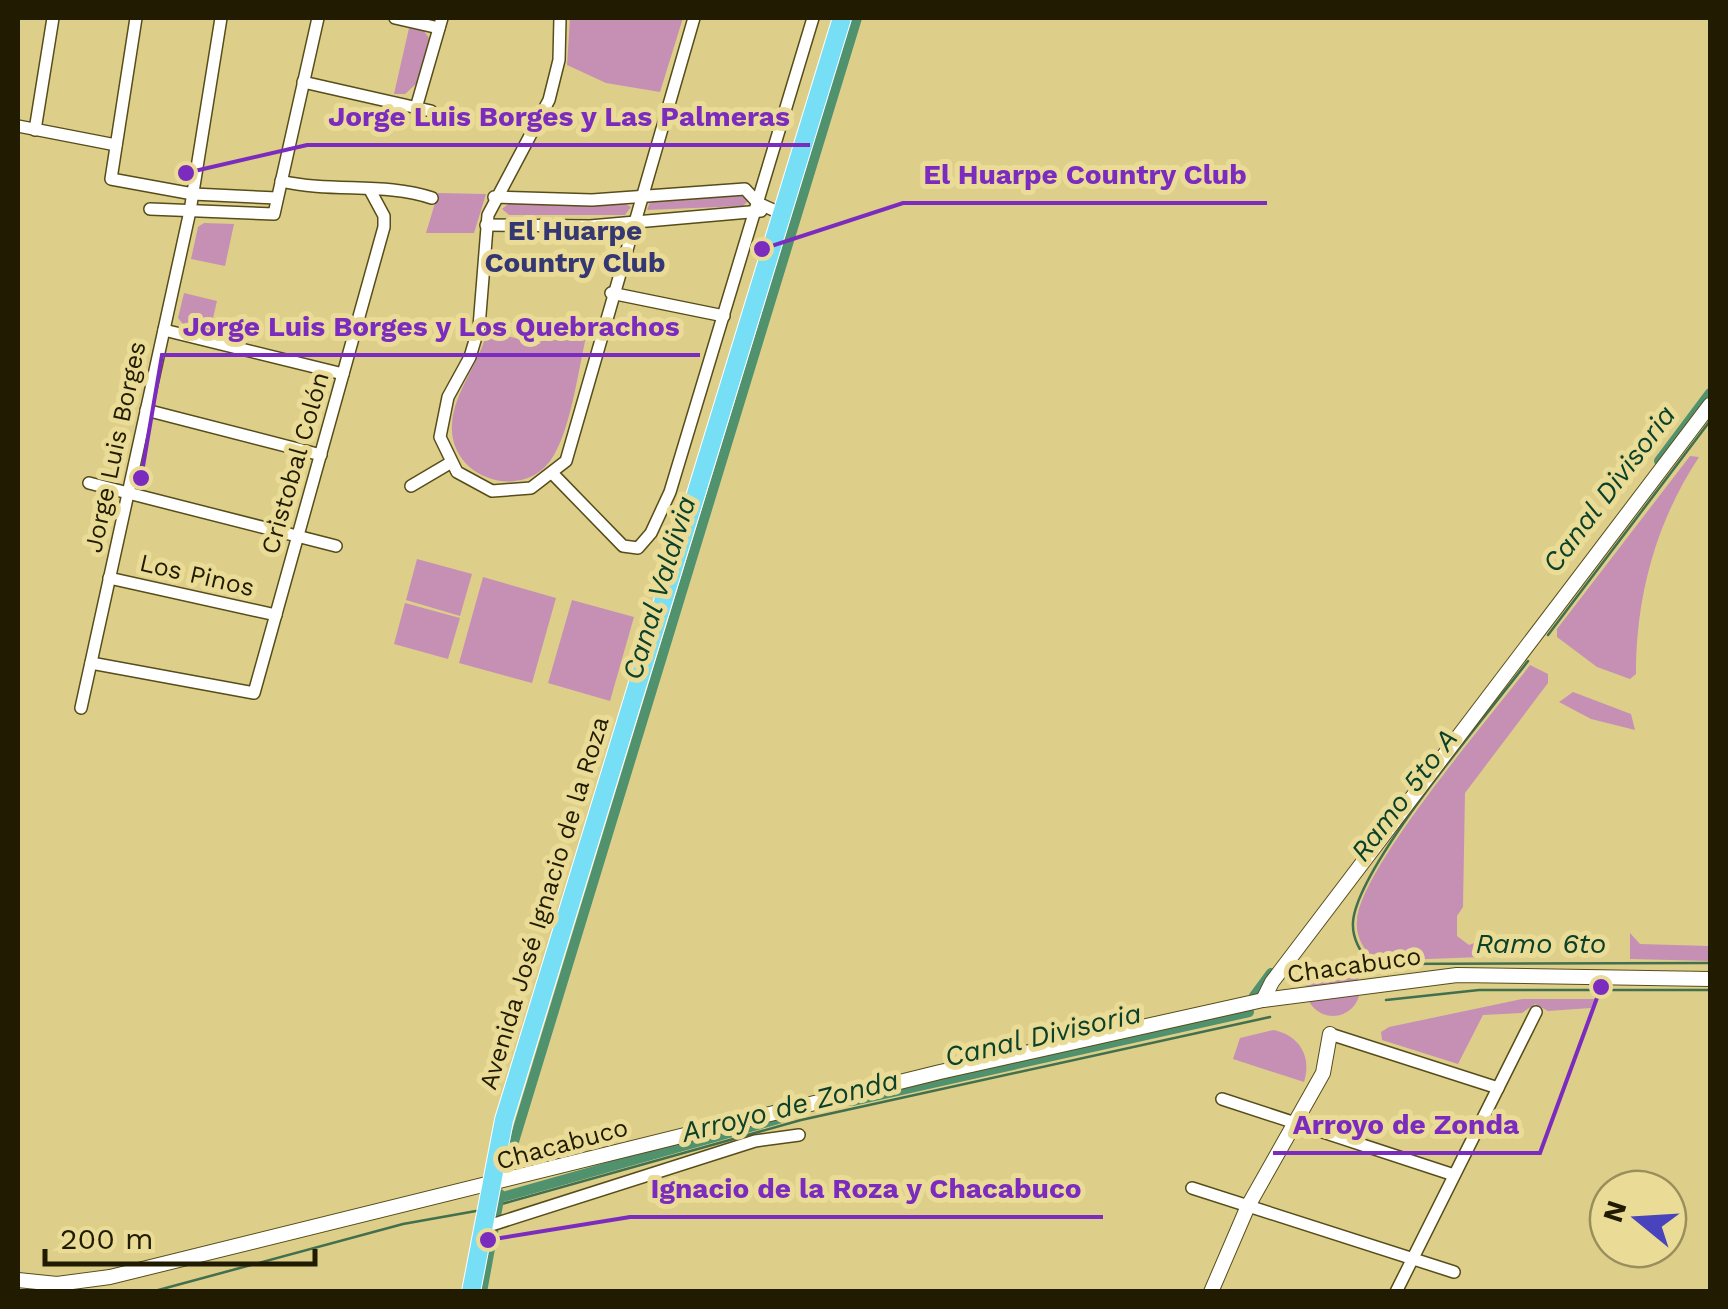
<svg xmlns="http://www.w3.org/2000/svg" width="1728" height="1309" font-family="'Work Sans',sans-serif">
<rect width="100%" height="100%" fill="#ddcf8a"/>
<g fill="#c690b5">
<path d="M 570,18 L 683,18 L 660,92 L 606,83 L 567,65 Z"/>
<path d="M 409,28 L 424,31 L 429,38 L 417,83 L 405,94 L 394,94 Z"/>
<path d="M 438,193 L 486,194 L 474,233 L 426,233 Z"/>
<path d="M 742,195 L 749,200 L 743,206 L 647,210 L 650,202 Z"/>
<path d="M 508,204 L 625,204 L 631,207 L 625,215 L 509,215 L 502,209 Z"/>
<path d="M 204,223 L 234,224 L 225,266 L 191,259 L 198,227 Z"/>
<path d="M 184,293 L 217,301 L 210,331 L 183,324 L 178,318 Z"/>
<path d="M 545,318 L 588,328 C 579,365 572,424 554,455 C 526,504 448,480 452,424 C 454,391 480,363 487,331 L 540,344 Z"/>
<path d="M 1690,456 L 1699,457 C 1656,522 1636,596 1636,674 L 1630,679 L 1597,667 L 1557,637 L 1557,629 Z"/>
<path d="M 417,559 L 472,574 L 460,616 L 406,600 Z"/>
<path d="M 483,577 L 556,598 L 532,683 L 459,663 Z"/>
<path d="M 572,600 L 634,617 L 610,701 L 548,683 Z"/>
<path d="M 405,603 L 460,618 L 448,659 L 394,644 Z"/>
<path d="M 1530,665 L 1548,674 L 1548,683 L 1465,793 L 1463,907 L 1457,916 L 1457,936 L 1469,945 L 1482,940 L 1482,957 L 1375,961 C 1364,950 1355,936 1357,920 C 1361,867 1492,715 1530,665 Z"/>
<path d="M 1573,692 L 1631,714 L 1635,730 L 1591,719 L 1559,702 Z"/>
<path d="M 1630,933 L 1640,944 L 1710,946 L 1710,961 L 1630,959 Z"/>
<circle cx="1333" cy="989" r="27"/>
<path d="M 1522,999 L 1595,999 L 1591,1008 L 1548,1011 L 1535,1004 L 1522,1013 L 1483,1015 L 1458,1064 L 1382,1040 L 1381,1032 L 1389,1027 Z"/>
<path d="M 1273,1030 C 1299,1035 1312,1056 1304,1082 L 1233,1059 L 1240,1038 Z"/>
</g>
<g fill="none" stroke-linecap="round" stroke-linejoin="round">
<g stroke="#426f4d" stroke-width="2.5">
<path d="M 1548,635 L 1710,421"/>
<path d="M 1528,661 C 1489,713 1357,866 1353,922 C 1352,938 1360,952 1371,964 L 1710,963"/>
<path d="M 1386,1000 L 1479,990 L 1710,990"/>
<path d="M 498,1205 L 801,1120 L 1270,1017"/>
<path d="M 151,1292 L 403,1224 L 476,1211"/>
</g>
<g stroke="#50926e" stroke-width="10">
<path d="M 1659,461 L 1710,393"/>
<path d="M 1254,996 L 1271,973"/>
<path d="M 852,1101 L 1249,1012"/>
<path d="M 505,1171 L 857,18"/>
<path d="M 499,1198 L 782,1118"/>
<path d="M 482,1292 L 500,1194"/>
</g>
<defs>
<g id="minor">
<path d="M 136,18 L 111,179 L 193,194 L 277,198"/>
<path d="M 395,18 L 439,28"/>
<path d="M 560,18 L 559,60 L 549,100 L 488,215 L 479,327 L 470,357 L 448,397 L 440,437 L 457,472 L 492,491 L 531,488 L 566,461 L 694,18"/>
<path d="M 303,82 L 431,111"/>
<path d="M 416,108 L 442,18"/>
<path d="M 18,126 L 116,145"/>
<path d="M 35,130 L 53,18"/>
<path d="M 281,181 C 332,193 385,182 432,198"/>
<path d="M 494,197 L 592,200 L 745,189 L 758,203 L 782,214"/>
<path d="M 150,209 L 274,214 L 318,18"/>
<path d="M 486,225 L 590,226 L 761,211"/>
<path d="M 611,293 L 724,316"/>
<path d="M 164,330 L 343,374"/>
<path d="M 146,410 L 321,455"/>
<path d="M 553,474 L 623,546 L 638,548 L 651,533 L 670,492 L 813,18"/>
<path d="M 89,483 L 336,546"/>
<path d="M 411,486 L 450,463"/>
<path d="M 109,578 L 276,615"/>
<path d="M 91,663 L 254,693 L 384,227 L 384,216 L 370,190"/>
<path d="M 81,708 L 190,211 L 221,18"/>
<path d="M 1330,1034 L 1498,1088"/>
<path d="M 1222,1099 L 1454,1175"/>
<path d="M 1192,1188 L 1454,1272"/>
<path d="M 482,1228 L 755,1141 L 799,1135"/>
<path d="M 1396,1292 L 1536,1012"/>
</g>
<g id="tertiary">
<path d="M 1263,1000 L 1272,982 L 1710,405"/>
<path d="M 18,1280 L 57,1284 L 110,1277 L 940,1072 L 1263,1000 L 1457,975 L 1710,979"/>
<path d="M 1211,1292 L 1248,1206 L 1323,1073 L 1330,1034"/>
</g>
<path id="primary" d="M 471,1292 L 504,1120 L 842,18"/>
</defs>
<use href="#minor" stroke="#574d19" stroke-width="14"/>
<use href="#tertiary" stroke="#574d19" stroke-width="16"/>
<use href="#primary" stroke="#fff" stroke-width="20"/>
<use href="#minor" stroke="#fff" stroke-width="11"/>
<use href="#tertiary" stroke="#fff" stroke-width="14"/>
<use href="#primary" stroke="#76dff5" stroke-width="18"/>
</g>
<g text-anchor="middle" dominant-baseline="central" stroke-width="10" stroke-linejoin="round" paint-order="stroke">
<g font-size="25" fill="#211c01" stroke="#eadc97">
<text transform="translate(115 447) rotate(-78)">Jorge Luis Borges</text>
<text transform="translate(295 463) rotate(-74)">Cristobal Colón</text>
<text transform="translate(197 575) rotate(13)">Los Pinos</text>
<text transform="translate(544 903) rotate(-73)">Avenida José Ignacio de la Roza</text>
<text transform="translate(1354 965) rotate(-8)">Chacabuco</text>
<text transform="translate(562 1144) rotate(-15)">Chacabuco</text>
</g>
<g font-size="28" font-weight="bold" fill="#343772" stroke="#eadc97">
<text x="575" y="230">El Huarpe<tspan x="575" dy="32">Country Club</tspan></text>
</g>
<g font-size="28" font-style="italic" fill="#0a4128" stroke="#eadc97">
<text transform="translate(1609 489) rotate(-53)">Canal Divisoria</text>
<text transform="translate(659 588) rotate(-73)">Canal Valdivia</text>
<text transform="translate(1404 795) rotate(-53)">Ramo 5to A</text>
<text x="1541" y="943">Ramo 6to</text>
<text transform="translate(1043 1035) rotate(-13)">Canal Divisoria</text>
<text transform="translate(790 1106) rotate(-14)">Arroyo de Zonda</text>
</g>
</g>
<path fill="none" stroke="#7b2cbf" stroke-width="4" d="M186 173L307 145H810M762 249L903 203H1267M141 478L162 355H700M1601 987L1540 1153H1273M488 1240L630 1217H1103"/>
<g fill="#7b2cbf" stroke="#eadc97" stroke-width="4">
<circle cx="186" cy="173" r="10"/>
<circle cx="762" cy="249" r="10"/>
<circle cx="141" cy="478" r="10"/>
<circle cx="1601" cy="987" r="10"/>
<circle cx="488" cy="1240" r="10"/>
</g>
<g font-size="28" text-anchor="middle" font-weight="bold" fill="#7b2cbf" stroke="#eadc97" stroke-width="10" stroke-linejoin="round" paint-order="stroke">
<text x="559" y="126">Jorge Luis Borges y Las Palmeras</text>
<text x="1085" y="184">El Huarpe Country Club</text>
<text x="431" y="336">Jorge Luis Borges y Los Quebrachos</text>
<text x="1406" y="1134">Arroyo de Zonda</text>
<text x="866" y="1198">Ignacio de la Roza y Chacabuco</text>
</g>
<rect width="1728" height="1309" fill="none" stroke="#211c01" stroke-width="40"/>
<g transform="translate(1638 1219) rotate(288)"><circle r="48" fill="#eadc97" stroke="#9a8f5b" stroke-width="2.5"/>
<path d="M0-8L18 38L0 25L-18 38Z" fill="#4944bb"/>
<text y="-15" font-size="28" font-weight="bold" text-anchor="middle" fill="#211c01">N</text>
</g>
<path d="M45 1249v15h270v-15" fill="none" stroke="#211c01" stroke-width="5"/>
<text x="60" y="1249" font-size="30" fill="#211c01" stroke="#eadc97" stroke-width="8" paint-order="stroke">200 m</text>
</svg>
